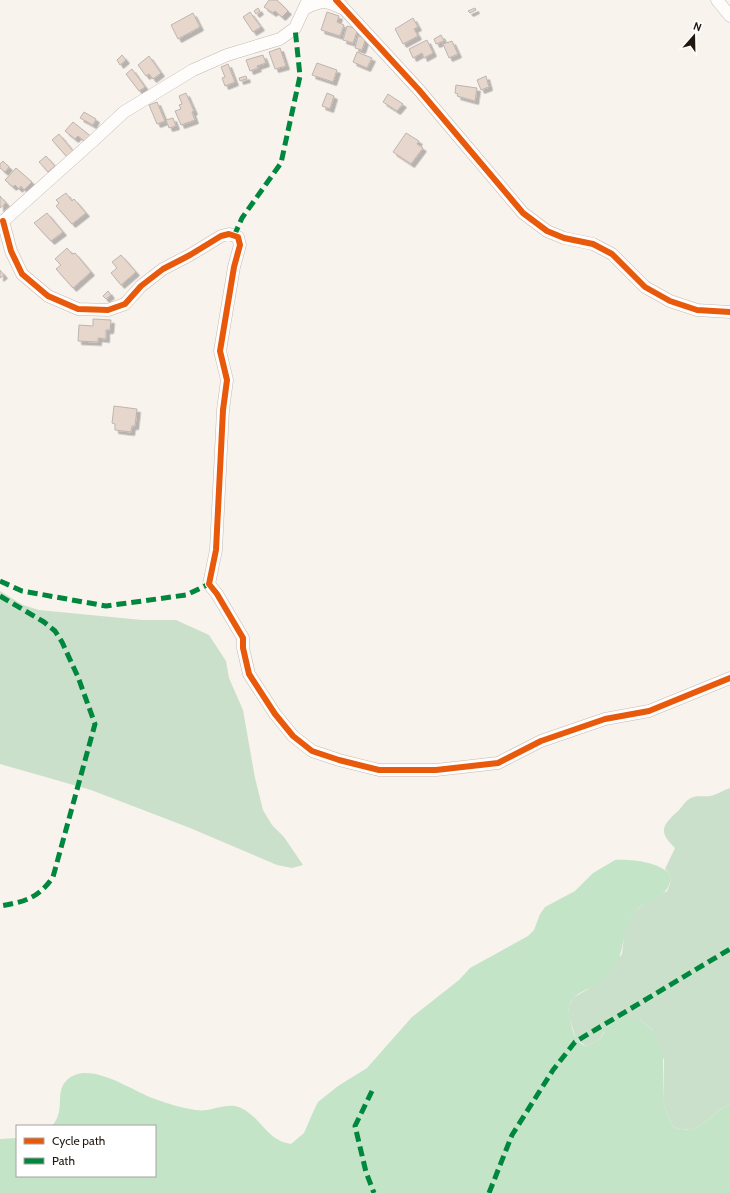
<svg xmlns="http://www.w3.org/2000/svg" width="730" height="1193" font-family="Cabin,sans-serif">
<defs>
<filter id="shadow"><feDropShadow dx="3.5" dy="3.5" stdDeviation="0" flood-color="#0004"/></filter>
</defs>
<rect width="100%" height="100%" fill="#f9f3ee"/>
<g fill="#cbe0cb">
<path d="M 0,591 L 23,605 L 39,610 L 142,620 L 176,620 L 209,635 L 226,661 L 229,678 L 243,710 L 255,778 L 263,810 L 272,825 L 284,837 L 303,865 L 292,868 L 277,865 L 190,828 L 91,790 L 0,764 Z"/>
<path d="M 730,788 L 730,1104 C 708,1113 703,1137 673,1127 L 663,1103 L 664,1060 L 652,1029 L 638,1018 L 604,1032 L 600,1039 L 586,1046 L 576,1039 L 569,1015 L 569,1006 L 573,998 L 588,989 L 622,954 L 625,928 L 633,913 L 646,902 L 667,891 L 670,884 L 671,875 L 665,869 L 675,848 C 657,831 663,825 678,811 C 683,806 685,801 691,798 C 697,795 704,797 710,796 C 717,795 723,790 730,788 Z"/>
</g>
<path fill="#c4e4c8" d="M 615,860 C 632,859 659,862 671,875 C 670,901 646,896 633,914 C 621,931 626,951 614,967 C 611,972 606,977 602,981 C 592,989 572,992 569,1007 C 568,1014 571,1021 572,1027 C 574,1036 577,1043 586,1046 L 600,1039 L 609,1025 L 621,1017 L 638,1018 L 652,1029 L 663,1052 L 663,1103 L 673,1127 C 703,1137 708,1113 730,1104 L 730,1193 L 0,1193 L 0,1139 L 17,1138 L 17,1176 L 155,1176 L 155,1126 L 52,1126 C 67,1109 53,1092 68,1079 C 90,1060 132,1091 155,1099 C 168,1104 183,1108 196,1110 C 211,1113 226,1101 241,1108 C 261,1117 267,1141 291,1144 L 304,1133 L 314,1110 L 318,1102 L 338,1086 L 367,1068 L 412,1017 L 459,980 L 470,968 L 528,936 L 534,930 L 540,914 L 545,907 L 575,891 L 593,873 Z"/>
<g fill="#e6d6cc" stroke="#beb5af" filter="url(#shadow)">
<path d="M 269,0 L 277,0 L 288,11 L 282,17 L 275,11 L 273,13 L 264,7 Z"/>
<path d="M 258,8 L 260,11 L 256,14 L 254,11 Z"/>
<path d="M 475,8 L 476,10 L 470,13 L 468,11 Z"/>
<path d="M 250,12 L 261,27 L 253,32 L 243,17 Z"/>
<path d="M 327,12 L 339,16 L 337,22 L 344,25 L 340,36 L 321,30 Z"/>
<path d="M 193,13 L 200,27 L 178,39 L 171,25 Z"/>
<path d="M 413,18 L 418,27 L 414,29 L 418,36 L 403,44 L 395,29 Z"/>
<path d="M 347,26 L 358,29 L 353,43 L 343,40 Z"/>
<path d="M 441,35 L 444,41 L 436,44 L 434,39 Z"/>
<path d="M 358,36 L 366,38 L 362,50 L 355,48 Z"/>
<path d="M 427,40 L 433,53 L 424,58 L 422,53 L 413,58 L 409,49 Z"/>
<path d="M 452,41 L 458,54 L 449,58 L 443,44 Z"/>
<path d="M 280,48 L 286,66 L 275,69 L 269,52 Z"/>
<path d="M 357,52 L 372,58 L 367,68 L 353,62 Z"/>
<path d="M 122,55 L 126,60 L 120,65 L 117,60 Z"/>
<path d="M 263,55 L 266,63 L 257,66 L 258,68 L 250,71 L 246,60 Z"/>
<path d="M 149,56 L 161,73 L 153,79 L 149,74 L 146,76 L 138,65 Z"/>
<path d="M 317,63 L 337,70 L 333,82 L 312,75 Z"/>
<path d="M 228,64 L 235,82 L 225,86 L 222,78 L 225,77 L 221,67 Z"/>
<path d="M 132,69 L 145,87 L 139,91 L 126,74 Z"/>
<path d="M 246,76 L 247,79 L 240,81 L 239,78 Z"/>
<path d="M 486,76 L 489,87 L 481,90 L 477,80 Z"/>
<path d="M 456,85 L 477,88 L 475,101 L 457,96 L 458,94 L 455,93 Z"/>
<path d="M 186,93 L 194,111 L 192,112 L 195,120 L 181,125 L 175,111 L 181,109 L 179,105 L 182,104 L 179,96 Z"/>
<path d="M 327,93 L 334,96 L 330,109 L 322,106 Z"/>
<path d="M 388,94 L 403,104 L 397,111 L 383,102 Z"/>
<path d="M 157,102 L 165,121 L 157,124 L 149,105 Z"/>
<path d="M 84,112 L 96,119 L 93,125 L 80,118 Z"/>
<path d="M 173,118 L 176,126 L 169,128 L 166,120 Z"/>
<path d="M 73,122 L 93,138 L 88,144 L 78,136 L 75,139 L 65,131 Z"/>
<path d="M 406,133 L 419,141 L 417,144 L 423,148 L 411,164 L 393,152 Z"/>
<path d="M 59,134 L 73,151 L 67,157 L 52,140 Z"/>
<path d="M 46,156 L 55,166 L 48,172 L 39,162 Z"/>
<path d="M 3,161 L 9,167 L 5,172 L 0,168 L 0,164 Z"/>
<path d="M 16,168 L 32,182 L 24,190 L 21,186 L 19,189 L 15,185 L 13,187 L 5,180 Z"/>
<path d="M 66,193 L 72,201 L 74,199 L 86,213 L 72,224 L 56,206 L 59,203 L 56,200 Z"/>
<path d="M 0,196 L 6,203 L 0,208 Z"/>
<path d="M 47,213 L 63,232 L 51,241 L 34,223 Z"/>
<path d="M 67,248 L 72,254 L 75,253 L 91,272 L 73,288 L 56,269 L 61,265 L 55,259 Z"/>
<path d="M 121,255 L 136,272 L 121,285 L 111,273 L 117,268 L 112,262 Z"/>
<path d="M 0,270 L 4,275 L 0,278 Z"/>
<path d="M 108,291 L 111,295 L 106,299 L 103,296 Z"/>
<path d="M 93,319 L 111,320 L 110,330 L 106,330 L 106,339 L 98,338 L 98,342 L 78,341 L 79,325 L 93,326 Z"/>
<path d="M 114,406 L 137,409 L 135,426 L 132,426 L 131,432 L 115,430 L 115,424 L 112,423 Z"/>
</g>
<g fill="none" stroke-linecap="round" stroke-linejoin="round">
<defs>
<g id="minor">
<path d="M 336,0 L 419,90 L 523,213 L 547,231 L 564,238 L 593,244 L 612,254 L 645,287 L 670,301 L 697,310 L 730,312"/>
<path d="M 717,0 L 730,16"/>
<path d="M 306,8 C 322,0 326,1 342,8"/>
<path d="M 3,221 L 11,251 L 22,274 L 48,296 L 78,309 L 108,310 L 125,304 L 141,286 L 163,269 L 190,255 L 221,236 L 229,234 L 238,237 L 240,245 L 234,267 L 220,351 L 227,380 L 223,410 L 216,550 L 209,584 L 217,594 L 243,638 L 243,648 L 249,674 L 275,714 L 293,736 L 312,751 L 339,760 L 379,770 L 436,770 L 498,763 L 541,741 L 605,719 L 649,711 L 730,678"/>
<path d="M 0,224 L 94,140 L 124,112 L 193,70 L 227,55 L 280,39 L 295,28 L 308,0"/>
</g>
</defs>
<use href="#minor" stroke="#c2bab4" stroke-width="13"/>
<use href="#minor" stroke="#fefdfc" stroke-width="12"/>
<g stroke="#00873e" stroke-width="5" stroke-dasharray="10 5" stroke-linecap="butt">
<path d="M 234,236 L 242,218 L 281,163 L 300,76 L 295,28"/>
<path d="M 0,581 L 22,591 L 106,606 L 186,595 L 209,584"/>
<path d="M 0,596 L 44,622 L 55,631 L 62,642 L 78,677 L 95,724 L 53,877 C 39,898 24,902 0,906"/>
<path d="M 372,1091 L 355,1126 L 366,1172 L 374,1193"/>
<path d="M 489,1193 L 512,1135 L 553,1070 L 575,1042 L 730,949"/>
</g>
<defs>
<g id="cycleway">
<path d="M 336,0 L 419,90 L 523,213 L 547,231 L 564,238 L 593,244 L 612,254 L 645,287 L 670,301 L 697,310 L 730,312"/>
<path d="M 3,221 L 11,251 L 22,274 L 48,296 L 78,309 L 108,310 L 125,304 L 141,286 L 163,269 L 190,255 L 221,236 L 229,234 L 238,237 L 240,245 L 234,267 L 220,351 L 227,380 L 223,410 L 216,550 L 209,584 L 217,594 L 243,638 L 243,648 L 249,674 L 275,714 L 293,736 L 312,751 L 339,760 L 379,770 L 436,770 L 498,763 L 541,741 L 605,719 L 649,711 L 730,678"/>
</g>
</defs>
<use href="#cycleway" stroke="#fff" stroke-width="8"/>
<use href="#cycleway" stroke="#e8590c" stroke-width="6"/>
</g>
<rect x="16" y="1125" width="140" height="52" fill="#ffffff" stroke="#a6a29f"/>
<rect x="24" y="1138" width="20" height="6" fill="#e8590c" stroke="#a6a29f"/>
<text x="52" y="1145" font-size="12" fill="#21170f">Cycle path</text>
<rect x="24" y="1158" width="20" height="6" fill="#00873e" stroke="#a6a29f"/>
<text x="52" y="1165" font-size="12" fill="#21170f">Path</text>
<g transform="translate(694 36) rotate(20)" stroke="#ffffff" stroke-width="3" paint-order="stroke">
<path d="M0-3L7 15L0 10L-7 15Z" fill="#21170f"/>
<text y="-6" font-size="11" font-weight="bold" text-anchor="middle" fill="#21170f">N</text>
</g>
</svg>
